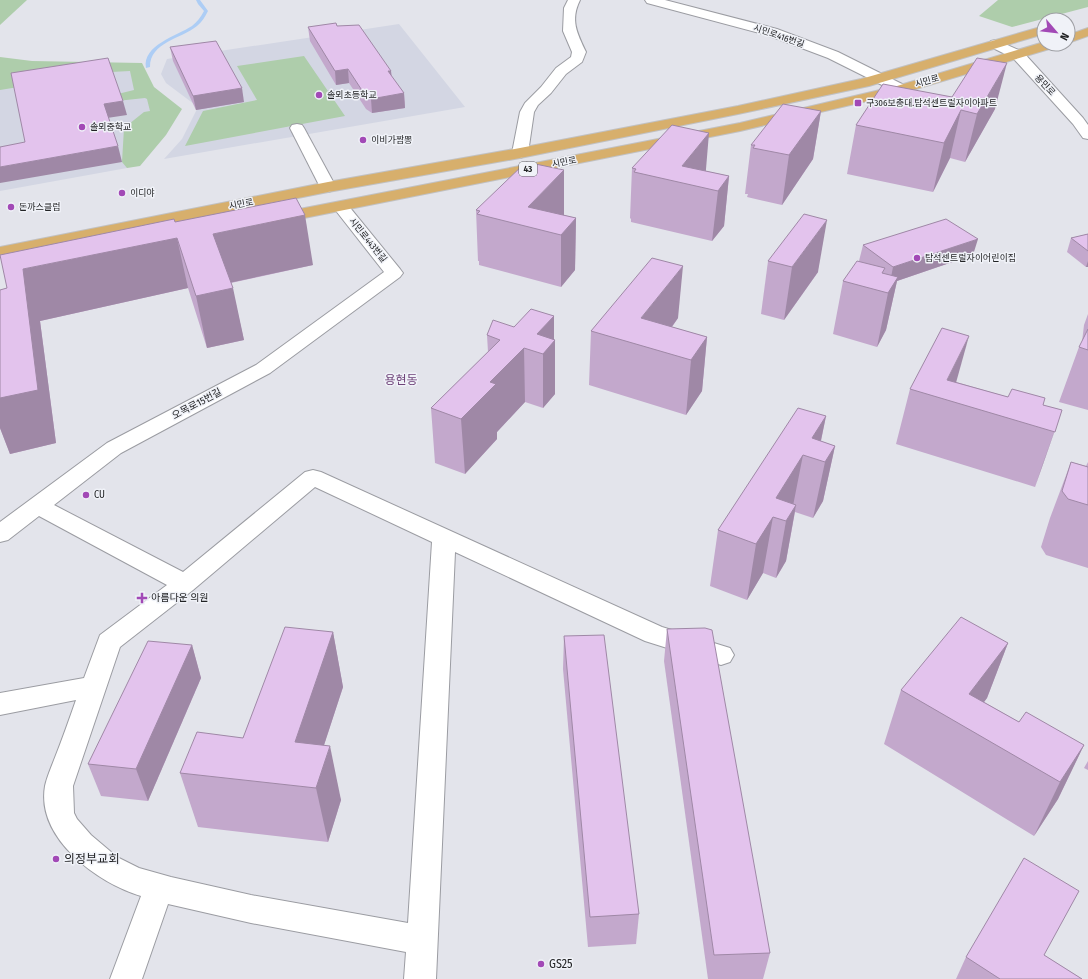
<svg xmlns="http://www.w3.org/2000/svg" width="1088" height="979" font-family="'Fira Sans Condensed','Noto Sans KR',sans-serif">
<rect width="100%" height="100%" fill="#e3e4eb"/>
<g fill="#d3d6e3">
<path d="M 399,24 L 465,107 L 164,159 L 182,139 L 198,107 L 166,83 L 161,74 L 167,59 Z"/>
<path d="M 137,65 L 146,89 L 176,112 L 154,142 L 127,168 L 0,191 L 0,87 Z"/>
</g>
<g fill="#aecdab">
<path d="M 0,0 L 27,0 L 0,25 Z"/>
<path d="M 998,0 L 1088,0 L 1088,7 L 1012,27 L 979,16 Z"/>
<path d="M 304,56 L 345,116 L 185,146 L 203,111 L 257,100 L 237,66 Z"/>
<path d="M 0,57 L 32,61 L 142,63 L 154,87 L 182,109 L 166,135 L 140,166 L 127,168 L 122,162 L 124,128 L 144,112 L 150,111 L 147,99 L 145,98 L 98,103 L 89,101 L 134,90 L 130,71 L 111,72 L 0,90 Z"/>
</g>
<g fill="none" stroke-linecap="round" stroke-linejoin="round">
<path fill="#adcdf5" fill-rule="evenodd" d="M 196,0 L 200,0 L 208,11 C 205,17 202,22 197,26 C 181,39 150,42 150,67 L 146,68 C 142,45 177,36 192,26 C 197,22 201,17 204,11 L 198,4 Z"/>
<defs>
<g id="minor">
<path d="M 568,0 L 580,0 C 570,20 577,33 586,52 L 582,62 L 566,74 L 551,93 L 538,105 L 534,112 L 528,153 L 525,156 L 520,158 L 515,156 L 512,153 L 520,112 L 525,103 L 541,87 L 556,68 L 571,57 L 572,52 L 563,31 L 564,8 Z"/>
<path d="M 645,0 L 665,0 L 777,29 L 838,52 L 906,86 L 908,89 L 906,92 L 901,93 L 896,92 L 828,58 L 767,35 L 647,3 Z"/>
<path d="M 996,40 L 1023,52 L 1083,118 L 1088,125 L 1088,139 L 1083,138 L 1073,124 L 1013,58 L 991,47 L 989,44 L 991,41 Z"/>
<path d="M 297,124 L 302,125 L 304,128 L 336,187 L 334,190 L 328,192 L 322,190 L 320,187 L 290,128 L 292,125 Z"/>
<path d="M 341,202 L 347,204 L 400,269 L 403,273 L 400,277 L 270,373 L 121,453 L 54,505 L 183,572 L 305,472 L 313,470 L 321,472 L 662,627 L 730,648 L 734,655 L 730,662 L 721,665 L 645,641 L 455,552 L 436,979 L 404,979 L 406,952 L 251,923 L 168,904 L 142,979 L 110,979 L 141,896 C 97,883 36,838 45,786 C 47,777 51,768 54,760 C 62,740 69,720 76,700 L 0,715 L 0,693 L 84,678 L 100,635 L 167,585 L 39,516 L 8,540 L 0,542 L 0,522 L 107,443 L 256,365 L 384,272 L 333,207 L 335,204 ZM 315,487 L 432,542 L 408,923 L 251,895 L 171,877 L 139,868 L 117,857 L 91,835 L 77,819 L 74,813 L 73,786 L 120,647 L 193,590 Z"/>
</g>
<g id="major">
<path d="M 1044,26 L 1044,34 L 869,86 L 738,114 L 520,158 L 328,192 L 0,257 L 0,247 L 328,182 L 520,148 L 738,106 L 861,79 Z"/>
<path d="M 1088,28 L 1088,36 L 1068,43 L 1068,35 Z"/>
<path d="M 1044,42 L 1044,44 L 1058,44 L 1056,47 L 906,92 L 740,131 L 274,224 L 268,223 L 266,219 L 268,215 L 274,214 L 740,123 L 897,86 Z"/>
</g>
</defs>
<use href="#minor" stroke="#9b9ca2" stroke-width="2"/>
<use href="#major" stroke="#c1c1c2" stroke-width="2"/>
<use href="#minor" fill="#fff" fill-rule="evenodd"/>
<use href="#major" fill="#d7af6c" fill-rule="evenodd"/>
</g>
<g fill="#c3a8cc">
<path d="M 337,26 L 391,71 L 392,77 L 404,93 L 405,108 L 372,113 L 366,109 L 349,83 L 336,85 L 310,41 L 308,27 Z"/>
<path d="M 170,47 L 244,102 L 196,110 L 173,61 Z"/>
<path d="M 952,97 L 995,109 L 965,162 L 950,158 L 933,192 L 847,174 L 856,125 Z"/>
<path d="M 821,111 L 813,159 L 782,205 L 747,197 L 748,194 L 745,194 L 751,145 Z"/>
<path d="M 632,168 L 706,171 L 729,176 L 724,226 L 712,241 L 631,222 L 631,219 L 630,218 Z"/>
<path d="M 476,210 L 564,215 L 576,218 L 575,270 L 561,287 L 479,265 L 479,261 L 478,261 Z"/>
<path d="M 175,222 L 313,265 L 231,283 L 244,340 L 207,348 L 188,288 L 40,321 L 56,443 L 10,454 L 0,428 L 0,290 L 7,288 Z"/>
<path d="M 1088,234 L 1088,267 L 1086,267 L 1067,252 L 1071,238 Z"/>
<path d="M 863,245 L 973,255 L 897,281 L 886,330 L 877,347 L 833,334 L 843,281 L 859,261 Z"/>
<path d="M 768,261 L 818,272 L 784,320 L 761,314 Z"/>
<path d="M 1088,314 L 1088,410 L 1059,402 L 1079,347 L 1082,342 L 1084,325 Z"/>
<path d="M 554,316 L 554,340 L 555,340 L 555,394 L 543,408 L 525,402 L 497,432 L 497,439 L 465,474 L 435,463 L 431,408 L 488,352 L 487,335 L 514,327 Z"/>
<path d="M 678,318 L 672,327 L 707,337 L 702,391 L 686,415 L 589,385 L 591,331 Z"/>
<path d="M 956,382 L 1008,397 L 1043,405 L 1062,410 L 1035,487 L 896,444 L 910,389 Z"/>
<path d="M 826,416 L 821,441 L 835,446 L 823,501 L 813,518 L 795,512 L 786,561 L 776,578 L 763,573 L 747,600 L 710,586 L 718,530 Z"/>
<path d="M 1071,462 L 1086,466 L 1088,462 L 1088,568 L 1046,555 L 1041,547 L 1050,518 Z"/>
<path d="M 667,629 L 770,953 L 763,979 L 708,979 L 664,661 Z"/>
<path d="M 333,632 L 343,687 L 324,745 L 341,800 L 328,842 L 198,827 L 180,773 L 243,738 Z"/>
<path d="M 564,636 L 639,914 L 636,944 L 588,947 L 563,669 Z"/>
<path d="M 1008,643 L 987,698 L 984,702 L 1019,722 L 1084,745 L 1058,799 L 1034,836 L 884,744 L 901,690 Z"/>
<path d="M 192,645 L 201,678 L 148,801 L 101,796 L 88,764 Z"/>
<path d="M 1088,761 L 1088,770 L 1084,768 Z"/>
<path d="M 1044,955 L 1082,979 L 956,979 L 966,957 Z"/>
</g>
<g fill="#9f88a6">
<path d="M 1007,63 L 995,109 L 965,162 L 977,114 Z"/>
<path d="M 348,69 L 349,83 L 336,85 L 335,71 Z"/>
<path d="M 388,71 L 391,71 L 392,85 Z"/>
<path d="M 242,88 L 244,102 L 196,110 L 193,96 Z"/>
<path d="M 404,93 L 405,108 L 372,113 L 371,99 Z"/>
<path d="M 123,101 L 127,115 L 107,118 L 104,104 Z"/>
<path d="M 961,110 L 950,158 L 933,192 L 944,143 Z"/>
<path d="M 821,111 L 813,159 L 782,205 L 789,155 Z"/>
<path d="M 709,133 L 705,181 L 682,166 Z"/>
<path d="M 118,146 L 122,162 L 0,183 L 0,167 Z"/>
<path d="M 564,170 L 564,220 L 528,207 Z"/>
<path d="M 729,176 L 724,226 L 712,241 L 718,191 Z"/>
<path d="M 305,215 L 313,265 L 224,284 L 213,234 Z"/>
<path d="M 576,218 L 575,270 L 561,287 L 561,235 Z"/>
<path d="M 827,220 L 818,272 L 784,320 L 792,267 Z"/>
<path d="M 177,238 L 188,288 L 40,321 L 56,443 L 10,454 L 0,428 L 0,398 L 23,269 Z"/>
<path d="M 978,239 L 973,255 L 897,281 L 886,330 L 877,347 L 888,293 L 893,267 Z"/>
<path d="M 1088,261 L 1088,267 L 1086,267 Z"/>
<path d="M 683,266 L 678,318 L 655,350 L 641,318 Z"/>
<path d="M 233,288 L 244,340 L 207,348 L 196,296 Z"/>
<path d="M 554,316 L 554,341 L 555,340 L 555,394 L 543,408 L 543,354 L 537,334 Z"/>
<path d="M 969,336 L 954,390 L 947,380 Z"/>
<path d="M 707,337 L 702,391 L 686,415 L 691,360 Z"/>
<path d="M 524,348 L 525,402 L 497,432 L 497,439 L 465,474 L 461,419 L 490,382 Z"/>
<path d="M 1062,410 L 1042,466 L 1035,487 Z"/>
<path d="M 826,416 L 817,459 L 812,438 Z"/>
<path d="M 835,446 L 823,501 L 813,518 L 825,462 Z"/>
<path d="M 803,455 L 792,511 L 773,517 L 763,573 L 747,600 L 756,544 L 776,498 Z"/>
<path d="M 796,505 L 786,561 L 776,578 L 786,521 Z"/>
<path d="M 333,632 L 343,687 L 310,788 L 295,742 Z"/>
<path d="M 1008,643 L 987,698 L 965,727 L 969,694 Z"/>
<path d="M 192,645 L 201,678 L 148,801 L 136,769 Z"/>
<path d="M 1084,745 L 1058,799 L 1034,836 L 1060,782 Z"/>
<path d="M 330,746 L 341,800 L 328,842 L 316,788 Z"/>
</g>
<g fill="#e3c3ed" stroke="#9f88a6">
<path d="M 336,23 L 337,26 L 359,25 L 391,71 L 388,71 L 404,93 L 371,99 L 365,95 L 348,69 L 335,71 L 308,27 Z"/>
<path d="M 216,41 L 242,88 L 193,96 L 170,47 Z"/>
<path d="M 108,58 L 123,101 L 104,104 L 118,146 L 0,167 L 0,147 L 25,142 L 11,73 Z"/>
<path d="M 977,58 L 1007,63 L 977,114 L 961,110 L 944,143 L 856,125 L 883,84 L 952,97 Z"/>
<path d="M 783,104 L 821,111 L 789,155 L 753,148 L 755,145 L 751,145 Z"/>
<path d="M 672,125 L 709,133 L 682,166 L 729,176 L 718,191 L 634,172 L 636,169 L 632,168 Z"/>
<path d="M 526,162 L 564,170 L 528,207 L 576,218 L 561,235 L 477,214 L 480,211 L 476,210 Z"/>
<path d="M 296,198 L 305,215 L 213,234 L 233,288 L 196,296 L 177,238 L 23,269 L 38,390 L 0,398 L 0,290 L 7,288 L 0,255 L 174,219 L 175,222 Z"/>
<path d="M 804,214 L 827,220 L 792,267 L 768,261 Z"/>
<path d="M 946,219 L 978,239 L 893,267 L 863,245 Z"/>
<path d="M 1088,234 L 1088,251 L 1071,238 Z"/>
<path d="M 652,258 L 683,266 L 641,318 L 707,337 L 691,360 L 591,331 Z"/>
<path d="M 857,261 L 885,268 L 882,273 L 898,277 L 888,293 L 843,281 Z"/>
<path d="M 531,309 L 554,316 L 537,334 L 555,340 L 543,354 L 524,348 L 490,382 L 496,384 L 461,419 L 431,408 L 500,340 L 487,335 L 493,320 L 514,327 Z"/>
<path d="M 942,328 L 969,336 L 947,380 L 1008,397 L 1012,389 L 1045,398 L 1043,405 L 1062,410 L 1055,432 L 910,389 Z"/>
<path d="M 1088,329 L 1088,350 L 1079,347 Z"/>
<path d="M 798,408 L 826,416 L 812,438 L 835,446 L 825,462 L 803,455 L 776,498 L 796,505 L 786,521 L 773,517 L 756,544 L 718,530 Z"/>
<path d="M 1071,462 L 1088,467 L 1088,505 L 1068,499 L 1062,491 Z"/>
<path d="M 961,617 L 1008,643 L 969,694 L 1019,722 L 1026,712 L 1084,745 L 1060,782 L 901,690 Z"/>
<path d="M 285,627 L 333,632 L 295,742 L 330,746 L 316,788 L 180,773 L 197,732 L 243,738 Z"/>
<path d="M 705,628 L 712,630 L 770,953 L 714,955 L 667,629 Z"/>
<path d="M 604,635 L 639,914 L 590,917 L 564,636 Z"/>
<path d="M 148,641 L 192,645 L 136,769 L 88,764 Z"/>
<path d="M 1024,858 L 1079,891 L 1044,955 L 1082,979 L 1000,979 L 966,957 Z"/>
</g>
<g fill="#a249b6" stroke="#f0f2f8" stroke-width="1.5">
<circle cx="319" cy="95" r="4"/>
<rect x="854" y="99" width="8" height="8" rx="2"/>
<circle cx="82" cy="127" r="4"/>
<circle cx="363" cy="140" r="4"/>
<circle cx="122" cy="193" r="4"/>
<circle cx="11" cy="207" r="4"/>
<circle cx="917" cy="258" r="4"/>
<circle cx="86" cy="495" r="4"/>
<path d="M140 592h4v4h4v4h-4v4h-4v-4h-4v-4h4z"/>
<circle cx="56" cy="859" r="4"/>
<circle cx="541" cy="964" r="4"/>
</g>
<g text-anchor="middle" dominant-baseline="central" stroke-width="3" stroke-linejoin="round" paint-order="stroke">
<g font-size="9" fill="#222325" stroke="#f0f2f8">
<text transform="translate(779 36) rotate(19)">시민로416번길</text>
<text transform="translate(927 81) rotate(-16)">시민로</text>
<text transform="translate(1045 85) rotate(47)">용민로</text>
<text transform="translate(564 162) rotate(-11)">시민로</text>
<text transform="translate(241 204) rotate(-11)">시민로</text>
<text transform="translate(368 240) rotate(51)">시민로443번길</text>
</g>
<g font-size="9" fill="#222325" stroke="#f0f2f8" text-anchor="start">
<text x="327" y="95">솔뫼초등학교</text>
<text x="866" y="103">구306보충대.탑석센트럴자이아파트</text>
<text x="90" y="127">솔뫼중학교</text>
<text x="371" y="140">이비가짬뽕</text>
<text x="130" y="193">이디야</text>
<text x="19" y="207">돈까스클럽</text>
<text x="925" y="258">탑석센트럴자이어린이집</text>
</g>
<rect fill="#f0f2f8" stroke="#606164" stroke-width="1" x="519" y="162" width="18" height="14" rx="3"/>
<g font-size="9" font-weight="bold" fill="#222325">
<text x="528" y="169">43</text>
</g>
<g font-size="10" fill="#222325" stroke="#f0f2f8">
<text transform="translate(197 404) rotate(-28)">오목로15번길</text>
</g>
<g font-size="10" fill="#222325" stroke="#f0f2f8" text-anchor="start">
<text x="94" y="495">CU</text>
<text x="151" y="598">아름다운 의원</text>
</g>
<g font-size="12" fill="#6f4379" stroke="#f0f2f8">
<text x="401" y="380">용현동</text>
</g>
<g font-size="12" fill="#222325" stroke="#f0f2f8" text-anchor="start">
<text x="64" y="859">의정부교회</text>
<text x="549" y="964">GS25</text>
</g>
</g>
<g transform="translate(1056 32) rotate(118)"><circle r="19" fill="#f0f2f8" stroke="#9e9fa4"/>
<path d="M0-3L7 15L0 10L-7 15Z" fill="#a249b6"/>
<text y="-6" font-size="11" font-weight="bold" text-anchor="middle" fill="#222325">N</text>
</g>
</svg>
